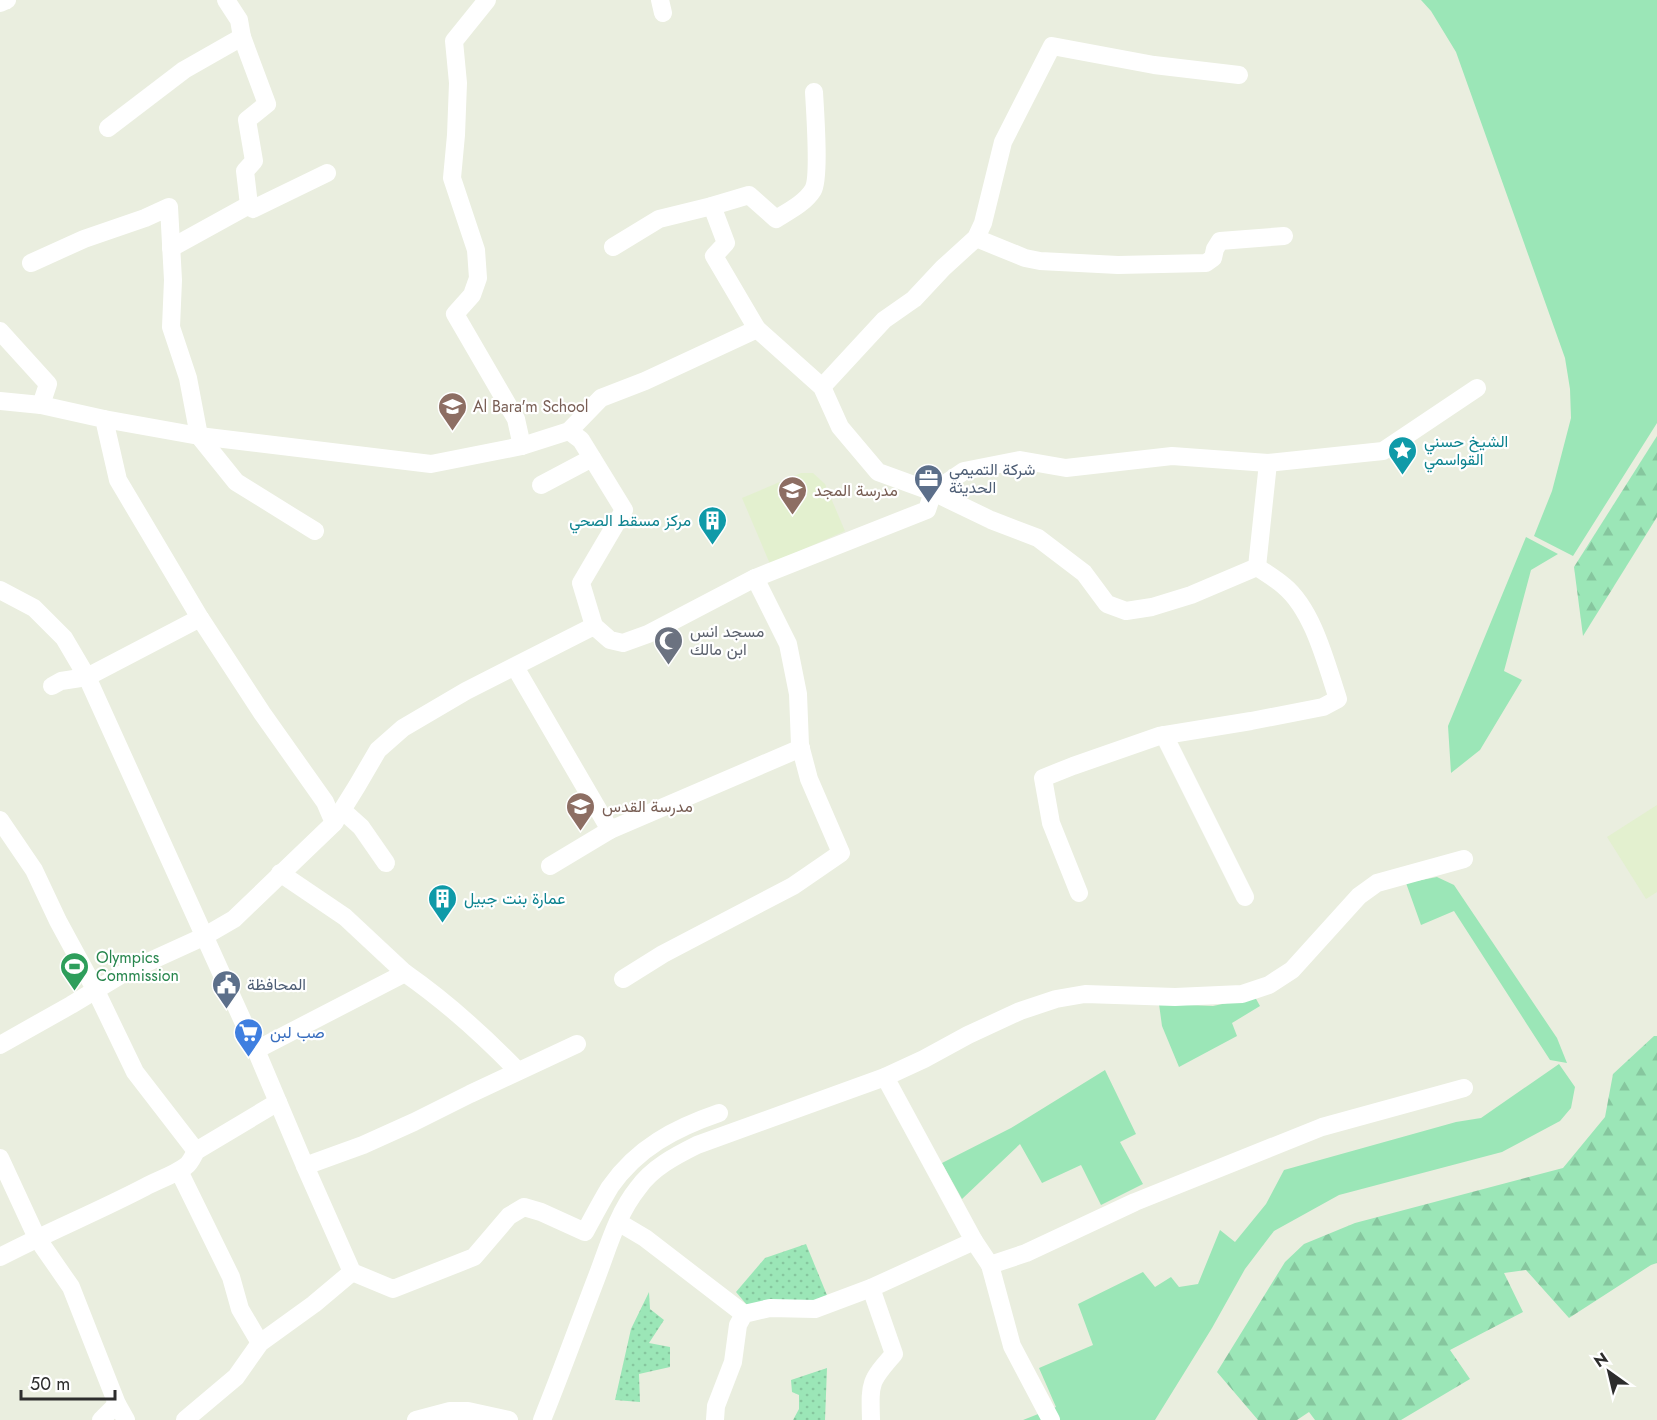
<svg xmlns="http://www.w3.org/2000/svg" width="1657" height="1420" font-family="Jost,Vazirmatn,sans-serif">
<defs>
<pattern id="forest-firs" width="22" height="20" patternUnits="userSpaceOnUse" patternTransform="scale(1.5)"><rect width="22" height="20" fill="#9be6b7"/><path d="M5 1l3.5 6h-7zM16 11l3.5 6h-7z" fill="#86c69e"/></pattern>
<pattern id="park-dots" width="8" height="8" patternUnits="userSpaceOnUse" patternTransform="scale(1.5)"><rect width="8" height="8" fill="#9be6b7"/><path d="M2 2h.1M6 6h.1" fill="none" stroke="#86c69e" stroke-width="1.8" stroke-linecap="round"/></pattern>
</defs>
<rect width="100%" height="100%" fill="#eaeedf"/>
<g fill="#e3f0cf">
<path d="M 801,473 L 813,473 L 825,484 L 845,531 L 770,564 L 742,498 Z"/>
<path d="M 1657,805 L 1657,892 L 1646,899 L 1607,837 Z"/>
</g>
<g fill="#9be6b7">
<path d="M 1421,0 L 1657,0 L 1657,423 L 1573,556 L 1534,536 L 1552,491 L 1571,418 L 1570,389 L 1565,358 L 1456,52 L 1431,11 Z"/>
<path d="M 1526,537 L 1558,554 L 1531,570 L 1504,671 L 1522,680 L 1480,750 L 1451,773 L 1448,726 Z"/>
<path d="M 1437,877 L 1454,885 L 1557,1038 L 1567,1063 L 1550,1060 L 1454,911 L 1421,925 L 1406,883 Z"/>
<path d="M 1255,997 L 1260,1006 L 1232,1023 L 1237,1036 L 1179,1067 L 1162,1026 L 1159,1004 L 1213,1006 Z"/>
<path d="M 1559,1064 L 1575,1087 L 1571,1108 L 1560,1121 L 1502,1152 L 1339,1195 L 1274,1231 L 1245,1269 L 1212,1328 L 1155,1420 L 1023,1420 L 1056,1407 L 1039,1368 L 1093,1345 L 1078,1304 L 1143,1272 L 1155,1287 L 1171,1277 L 1179,1287 L 1198,1284 L 1220,1230 L 1235,1242 L 1266,1204 L 1284,1170 L 1456,1122 L 1481,1118 Z"/>
<path d="M 1105,1070 L 1136,1134 L 1120,1142 L 1143,1184 L 1101,1205 L 1081,1165 L 1042,1183 L 1020,1144 L 962,1199 L 942,1163 L 1011,1128 Z"/>
</g>
<g fill="url(#forest-firs)">
<path d="M 1657,436 L 1657,517 L 1583,636 L 1574,567 Z"/>
<path d="M 1654,1036 L 1657,1036 L 1657,1263 L 1651,1265 L 1569,1318 L 1526,1270 L 1504,1273 L 1523,1312 L 1450,1350 L 1470,1379 L 1401,1420 L 1315,1420 L 1309,1412 L 1297,1420 L 1258,1420 L 1217,1372 L 1285,1262 L 1304,1244 L 1355,1223 L 1563,1168 L 1605,1117 L 1613,1074 Z"/>
</g>
<g fill="url(#park-dots)">
<path d="M 806,1244 L 829,1300 L 747,1305 L 736,1292 L 765,1258 Z"/>
<path d="M 649,1292 L 650,1309 L 664,1320 L 649,1343 L 670,1347 L 670,1367 L 639,1374 L 640,1402 L 615,1400 L 631,1329 Z"/>
<path d="M 827,1368 L 825,1420 L 793,1420 L 799,1409 L 799,1395 L 792,1392 L 791,1380 Z"/>
</g>
<g fill="none" stroke-linecap="round" stroke-linejoin="round">
<g stroke="#fff" stroke-width="18">
<path d="M 487,0 L 454,41 L 458,83 L 456,135 L 452,178 L 476,250 L 478,278 L 472,295 L 455,314 L 516,419 L 522,446"/>
<path d="M 660,0 L 663,13"/>
<path d="M 0,3 L 7,0"/>
<path d="M 242,37 L 267,104 L 247,120 L 254,161 L 245,171 L 249,205"/>
<path d="M 108,128 L 184,70 L 242,37 L 239,20 L 226,0"/>
<path d="M 712,206 L 726,243 L 714,256 L 757,329 L 822,387 L 840,427 L 878,472 L 933,492 L 991,520 L 1038,538 L 1084,573 L 1107,604 L 1126,611 L 1152,607 L 1191,595 L 1257,567 L 1268,463"/>
<path d="M 976,238 L 1025,258 L 1040,261 L 1118,265 L 1206,263 L 1213,258 L 1215,249 L 1220,241 L 1284,236"/>
<path d="M 613,247 L 659,219 L 712,206 L 749,195 L 776,219 C 789,211 805,203 813,190 C 820,178 815,110 814,92"/>
<path d="M 171,248 L 249,205 L 253,209 L 327,173"/>
<path d="M 31,263 L 84,239 L 145,218 L 169,207 L 173,280 L 171,327 L 188,378 L 199,436 L 236,482 L 315,531"/>
<path d="M 0,331 L 48,384 L 41,405"/>
<path d="M 822,387 L 884,320 L 914,299 L 943,268 L 976,238 L 983,223 L 1003,142 L 1052,46 L 1154,65 L 1239,75"/>
<path d="M 0,401 L 41,405 L 104,419 L 118,480 L 200,618 L 262,713 L 325,802 L 334,823 L 234,919 L 203,937 L 124,973 L 71,1005 L 0,1045"/>
<path d="M 104,419 L 199,436 L 431,464 L 522,446 L 569,431 L 601,398 L 645,381 L 757,329"/>
<path d="M 569,431 L 581,440 L 624,510 L 581,583 L 594,626"/>
<path d="M 541,485 L 592,458"/>
<path d="M 0,590 L 34,608 L 64,638 L 87,677 L 256,1050"/>
<path d="M 515,667 L 610,830"/>
<path d="M 52,686 L 61,681 L 87,677 L 200,618"/>
<path d="M 1164,735 L 1245,897"/>
<path d="M 342,810 L 361,827 L 386,863"/>
<path d="M 0,820 L 34,870 L 58,921 L 96,991 L 135,1072 L 196,1151"/>
<path d="M 334,823 L 357,786 L 378,750 L 403,728 L 466,691 L 594,626 L 610,640 L 623,643 L 648,634 L 755,578 L 927,510 L 933,492 L 964,471 L 1020,460 L 1066,468 L 1172,456 L 1268,463 L 1383,451 L 1477,388"/>
<path d="M 550,866 L 610,830 L 801,748"/>
<path d="M 280,873 L 345,917 L 405,973"/>
<path d="M 1079,893 L 1051,823 L 1043,778 L 1073,766 L 1159,736 L 1251,721 L 1323,707 L 1338,699 C 1326,663 1313,610 1284,586 C 1276,579 1266,573 1257,567"/>
<path d="M 623,979 L 663,954 L 793,886 L 841,853 L 809,779 L 800,745 L 798,694 L 788,644 L 755,578"/>
<path d="M 577,1044 L 470,1094 L 414,1122 L 363,1145 L 305,1166 L 352,1272 L 393,1289 L 474,1257 L 509,1216 L 524,1207 L 541,1212 L 585,1232 C 593,1217 601,1202 610,1187 C 637,1148 675,1128 719,1113"/>
<path d="M 885,1077 L 974,1241"/>
<path d="M 0,1158 L 37,1238 L 71,1287 L 117,1404 L 126,1420"/>
<path d="M 305,1166 L 256,1050 L 405,973 C 448,1003 482,1034 518,1071"/>
<path d="M 179,1171 L 231,1277 L 240,1309 L 260,1343"/>
<path d="M 618,1222 L 645,1238 L 744,1314 L 770,1308 L 815,1309 L 871,1288 L 974,1241 L 990,1265 L 1026,1253 L 1135,1202 L 1322,1127 L 1464,1088"/>
<path d="M 0,1257 C 48,1232 97,1212 145,1187 C 158,1180 174,1175 186,1166 C 191,1162 193,1156 196,1151 L 278,1102"/>
<path d="M 990,1265 L 1012,1346 L 1051,1420"/>
<path d="M 871,1288 L 894,1354 C 869,1382 870,1383 871,1420"/>
<path d="M 101,1420 L 117,1404"/>
<path d="M 185,1420 L 236,1377 L 260,1343 L 314,1304 L 352,1272"/>
<path d="M 416,1420 L 450,1411 L 468,1411 L 509,1420"/>
<path d="M 542,1420 C 561,1373 578,1326 596,1279 C 608,1248 617,1214 638,1188 C 652,1168 675,1156 697,1145 L 885,1077 L 924,1059 L 968,1035 L 1020,1011 L 1056,999 L 1085,994 L 1175,997 L 1242,994 L 1269,985 L 1292,970 L 1359,896 L 1377,883 L 1464,859"/>
<path d="M 715,1420 L 716,1406 L 733,1362 L 738,1325 L 744,1314"/>
</g>
</g>
<defs>
<symbol id="school-pin" viewBox="-11 -11 22 30"><path d="M0 17L-7.5 6A9.5 9.5 0 1 1 7.5 6Z" fill="#8d6e63" stroke="#fff"/><path d="M0-5L7-2L0 1L-7-2ZM-4 1L0 2.5L4 1V4Q0 6-4 4Z" fill="#fff"/></symbol>
<symbol id="sight-pin" viewBox="-11 -11 22 30"><path d="M0 17L-7.5 6A9.5 9.5 0 1 1 7.5 6Z" fill="#0f9aa8" stroke="#fff"/><path d="M0-6L1.8-2.2L6-1.7L2.9 1.2L3.7 5.4L0 3.3L-3.7 5.4L-2.9 1.2L-6-1.7L-1.8-2.2Z" fill="#fff"/></symbol>
<symbol id="office-pin" viewBox="-11 -11 22 30"><path d="M0 17L-7.5 6A9.5 9.5 0 1 1 7.5 6Z" fill="#5c6f8a" stroke="#fff"/><path d="M-6-3h4V-5.5h4V-3h4V5H-6ZM-1-4.5V-3h2v-1.5ZM-6 0V1H6V0Z" fill="#fff"/></symbol>
<symbol id="building-pin" viewBox="-11 -11 22 30"><path d="M0 17L-7.5 6A9.5 9.5 0 1 1 7.5 6Z" fill="#0f9aa8" stroke="#fff"/><path d="M-4-6H4V6H1V3H-1V6H-4ZM-2.5-4.3h1.7v1.8h-1.7ZM.8-4.3h1.7v1.8H.8ZM-2.5-1h1.7V.8h-1.7ZM.8-1h1.7V.8H.8Z" fill="#fff"/></symbol>
<symbol id="mosque-pin" viewBox="-11 -11 22 30"><path d="M0 17L-7.5 6A9.5 9.5 0 1 1 7.5 6Z" fill="#6b7280" stroke="#fff"/><path d="M3.5-4.9A6 6 0 1 0 3.5 4.9A5 5 0 1 1 3.5-4.9Z" fill="#fff"/></symbol>
<symbol id="stadium-pin" viewBox="-11 -11 22 30"><path d="M0 17L-7.5 6A9.5 9.5 0 1 1 7.5 6Z" fill="#2e9e5b" stroke="#fff"/><path d="M0-5a6.5 5 0 1 0 0 10a6.5 5 0 1 0 0-10ZM-3.5-1.8h7v3.6h-7Z" fill="#fff"/></symbol>
<symbol id="civic-pin" viewBox="-11 -11 22 30"><path d="M0 17L-7.5 6A9.5 9.5 0 1 1 7.5 6Z" fill="#5c6f8a" stroke="#fff"/><path d="M-.6-6.5H3V-4.5H.6V-3L4-1V1h2V6H-6V1h2V-1L-.6-3ZM-1.2 2.5V6h2.4V2.5Z" fill="#fff"/></symbol>
<symbol id="supermarket-pin" viewBox="-11 -11 22 30"><path d="M0 17L-7.5 6A9.5 9.5 0 1 1 7.5 6Z" fill="#3f7fe0" stroke="#fff"/><path d="M-6-5.5h2.5l.6 2H6L4.5 2H-2.5L-4.4-4H-6ZM-1.5 3.2a1.3 1.3 0 1 0 .1 0ZM3 3.2a1.3 1.3 0 1 0 .1 0Z" fill="#fff"/></symbol>
</defs>
<g fill-rule="evenodd">
<use href="#school-pin" x="436" y="390" width="33" height="45"/>
<use href="#sight-pin" x="1386" y="434" width="33" height="45"/>
<use href="#office-pin" x="912" y="462" width="33" height="45"/>
<use href="#school-pin" x="776" y="474" width="33" height="45"/>
<use href="#building-pin" x="696" y="504" width="33" height="45"/>
<use href="#mosque-pin" x="652" y="624" width="33" height="45"/>
<use href="#school-pin" x="564" y="790" width="33" height="45"/>
<use href="#building-pin" x="426" y="882" width="33" height="45"/>
<use href="#stadium-pin" x="58" y="950" width="33" height="45"/>
<use href="#civic-pin" x="210" y="968" width="33" height="45"/>
<use href="#supermarket-pin" x="232" y="1016" width="33" height="45"/>
</g>
<g text-anchor="middle" dominant-baseline="central" stroke-width="4.5" stroke-linejoin="round" paint-order="stroke">
<g font-size="16" fill="#785e54" stroke="#fff" text-anchor="start">
<text x="473" y="406">Al Bara'm School</text>
<text x="814" y="490">مدرسة المجد</text>
<text x="602" y="806">مدرسة القدس</text>
</g>
<g font-size="16" fill="#0d838f" stroke="#fff" text-anchor="start">
<text x="1424" y="441">الشيخ حسني<tspan x="1424" dy="18">القواسمي</tspan></text>
<text x="691" y="520" text-anchor="end">مركز مسقط الصحي</text>
<text x="464" y="898">عمارة بنت جبيل</text>
</g>
<g font-size="16" fill="#4e5e75" stroke="#fff" text-anchor="start">
<text x="949" y="469">شركة التميمي<tspan x="949" dy="18">الحديثة</tspan></text>
<text x="247" y="984">المحافظة</text>
</g>
<g font-size="16" fill="#5b616d" stroke="#fff" text-anchor="start">
<text x="690" y="631">مسجد انس<tspan x="690" dy="18">ابن مالك</tspan></text>
</g>
<g font-size="16" fill="#27864d" stroke="#fff" text-anchor="start">
<text x="96" y="957">Olympics<tspan x="96" dy="18">Commission</tspan></text>
</g>
<g font-size="16" fill="#366cbe" stroke="#fff" text-anchor="start">
<text x="270" y="1032">صب لبن</text>
</g>
</g>
<g transform="translate(1609 1372) rotate(326)" stroke="#ffffff" stroke-width="4.5" paint-order="stroke">
<path d="M0-4.5L10 22L0 15L-10 22Z" fill="#2d2d2d"/>
<text y="-9" font-size="16" font-weight="bold" text-anchor="middle" fill="#2d2d2d">N</text>
</g>
<path d="M21 1390v9h94v-9" fill="none" stroke="#2d2d2d" stroke-width="3"/>
<text x="30" y="1390" font-size="18" fill="#2d2d2d" stroke="#ffffff" stroke-width="4.5" paint-order="stroke">50 m</text>
</svg>
